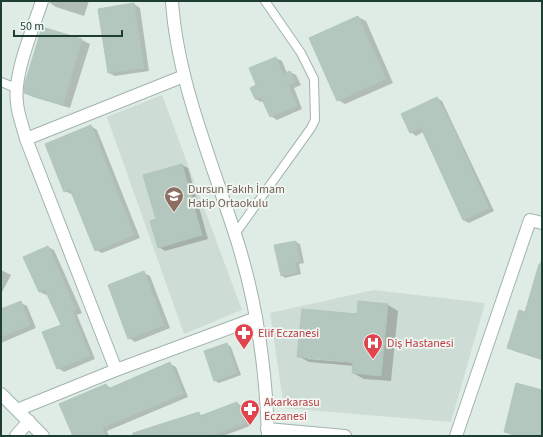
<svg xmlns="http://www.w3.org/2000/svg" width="543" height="437" viewBox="0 0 543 437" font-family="'Source Sans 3',sans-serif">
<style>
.built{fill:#cddcd4}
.shadow{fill:#0003;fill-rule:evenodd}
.building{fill:#b4c7be;stroke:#b1c6bc}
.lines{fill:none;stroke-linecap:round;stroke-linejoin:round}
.service-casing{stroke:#a1b4ac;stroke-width:10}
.minor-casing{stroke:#a1b4ac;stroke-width:14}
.tertiary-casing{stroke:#a1b4ac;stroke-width:14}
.service{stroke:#fff;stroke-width:8}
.minor{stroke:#fff;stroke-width:12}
.tertiary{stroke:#fff;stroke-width:12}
.labels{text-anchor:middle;stroke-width:3.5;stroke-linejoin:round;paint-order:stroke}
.education-label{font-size:12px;fill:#785e54;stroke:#f0f8f3;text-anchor:start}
.health-label{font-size:12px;fill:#be3a42;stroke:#f0f8f3;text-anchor:start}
</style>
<rect width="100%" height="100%" fill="#dfece5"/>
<path class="built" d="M162 95 242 310 184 334 107 117Z
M374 290 485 303 451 422 284 408 270 313Z"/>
<path class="shadow" d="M50 1H89L84 16 56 7 50 3Z
M134 4 140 8 149 71 115 76 109 73Z
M358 17 366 21 393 83 345 104 338 100Z
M42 29 82 40 90 44 70 108 33 97 25 93Z
M276 58 282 61 287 73 290 72 296 75 301 85 294 88 302 109 277 120 271 116 264 101 261 102 255 99 258 86Z
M437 98 442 101 494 211 469 223 463 220 423 132 416 136 411 132Z
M91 126 97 130 140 238 102 253 96 250 73 194H71L65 191Z
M182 165 188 168 208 239 165 251 159 247 157 220Z
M296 242 300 244 304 263 299 264 301 274 285 278 281 275Z
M48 247 54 250 82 313 77 315 95 359 64 372 58 368 62 326 48 294 46 295 40 292 25 257Z
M542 257V360L514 351 508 347 526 313Z
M1 270 11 275 1 294Z
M144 273 150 276 170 328 135 342 129 338Z
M21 303 27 306 36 328 1 343V310Z
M388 305 398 311 391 381 364 379 353 373 354 366 309 362 298 356 358 315ZM308 357 358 361V363L308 359Z
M227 344 231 347 241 375 219 383 215 381Z
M170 364 176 367 188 397 107 431 109 436H74L106 385 111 388Z
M542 390V436H515L505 432Z
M237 403 243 407 250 426 223 436H128L199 414 203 416Z"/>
<path class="building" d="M134 3 144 68 108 73 98 9Z
M358 16 386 79 337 101 309 38Z
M42 27 82 39 63 105 24 93 25 83Z
M276 57 283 74 290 71 295 82 288 85 297 106 270 117 261 97 255 99 250 88 256 85 249 68Z
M437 97 454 129 489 208 463 220 421 128 410 133 401 114Z
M91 125 134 235 95 251 70 189 64 192 45 144Z
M182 164 202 235 158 248 150 221 156 219 143 175Z
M296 241 300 261 295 262 297 272 281 276 274 245Z
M48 246 76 310 72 311 90 356 57 369 42 332 61 325 45 290 39 292 23 257Z
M539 264H542V359L507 348 519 310 525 312Z
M144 271 164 325 128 339 108 285Z
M21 301 30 325 1 337V309Z
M358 301 388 304 381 376 352 373 353 362 297 357 302 309 357 314Z
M227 343 237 373 214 381 204 351Z
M170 362 183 394 102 428 105 436H73L59 404 106 384 108 389Z
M516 383 542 390V436H520L504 432Z
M237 402 245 423 209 436H133V433L199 412 200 416Z"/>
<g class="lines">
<defs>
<path id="service" d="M1 82 16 88
M235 234 311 128 315 120 314 79 301 53 265 1"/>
<path id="minor" d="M42 1C33 29 13 74 17 103 18 115 23 127 26 139L116 370
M26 139 184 76
M1 394 43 436
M17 410 116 370 256 318
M267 429 345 436
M16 436 29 421
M456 436 530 220 542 223"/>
<path id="tertiary" d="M172 1C177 80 211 159 235 234 256 298 266 369 268 436"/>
</defs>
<use href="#service" class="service-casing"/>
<use href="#minor" class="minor-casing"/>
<use href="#tertiary" class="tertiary-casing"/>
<use href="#service" class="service"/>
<use href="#minor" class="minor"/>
<use href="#tertiary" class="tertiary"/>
</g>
<defs>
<symbol id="school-pin" viewBox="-11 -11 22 30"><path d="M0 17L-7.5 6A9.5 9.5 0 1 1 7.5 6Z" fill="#8d6e63" stroke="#f0f8f3"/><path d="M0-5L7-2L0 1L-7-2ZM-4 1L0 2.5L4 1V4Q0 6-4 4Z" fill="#fff"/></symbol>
<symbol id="pharmacy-pin" viewBox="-11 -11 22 30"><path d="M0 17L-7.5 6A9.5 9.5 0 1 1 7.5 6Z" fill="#e0444e" stroke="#f0f8f3"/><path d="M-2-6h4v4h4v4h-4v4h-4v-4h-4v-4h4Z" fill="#fff"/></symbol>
<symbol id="hospital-pin" viewBox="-11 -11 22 30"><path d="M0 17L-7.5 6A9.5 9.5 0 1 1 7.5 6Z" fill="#e0444e" stroke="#f0f8f3"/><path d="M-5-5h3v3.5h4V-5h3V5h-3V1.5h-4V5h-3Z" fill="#fff"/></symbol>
</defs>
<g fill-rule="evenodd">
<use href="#school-pin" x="163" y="185" width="22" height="30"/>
<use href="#pharmacy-pin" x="233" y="322" width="22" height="30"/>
<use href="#hospital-pin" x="362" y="332" width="22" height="30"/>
<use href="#pharmacy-pin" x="239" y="398" width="22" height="30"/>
</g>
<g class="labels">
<g class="education-label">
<text x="188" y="193">Dursun Fakıh İmam<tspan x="188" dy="14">Hatip Ortaokulu</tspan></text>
</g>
<g class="health-label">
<text x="258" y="337">Elif Eczanesi</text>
<text x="387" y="347">Diş Hastanesi</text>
<text x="264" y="406">Akarkarasu<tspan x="264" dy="14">Eczanesi</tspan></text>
</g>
</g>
<rect width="543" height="437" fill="none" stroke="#1e3e33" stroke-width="4"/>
<path d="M14 30v6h108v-6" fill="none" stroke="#1e3e33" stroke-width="2"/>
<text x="20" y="30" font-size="12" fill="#1e3e33" stroke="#f0f8f3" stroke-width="3" paint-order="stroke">50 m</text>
</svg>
